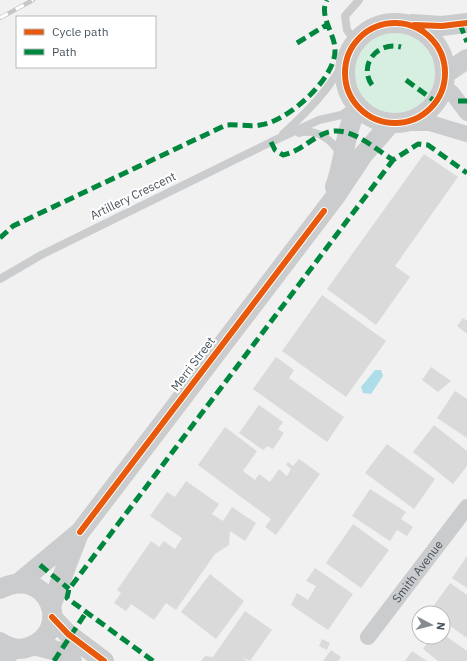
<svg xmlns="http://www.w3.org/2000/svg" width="467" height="661" viewBox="0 0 467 661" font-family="'IBM Plex Sans',sans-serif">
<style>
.green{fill:#d7efe0}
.water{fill:#aeddea}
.building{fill:#dadadb}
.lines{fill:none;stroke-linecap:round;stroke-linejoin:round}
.service{stroke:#cbccce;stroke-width:8}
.minor{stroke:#cbccce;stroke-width:16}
.tertiary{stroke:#cbccce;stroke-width:20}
.rail-casing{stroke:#c6c7c8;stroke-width:4.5}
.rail{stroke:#fff;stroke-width:3;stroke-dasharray:9;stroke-linecap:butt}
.quiet{stroke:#00873e;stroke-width:5;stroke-dasharray:10 5;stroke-linecap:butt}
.cycleway-casing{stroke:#fff;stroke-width:8}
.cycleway{stroke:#e8590c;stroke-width:6}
.labels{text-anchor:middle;stroke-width:4;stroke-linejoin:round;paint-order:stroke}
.street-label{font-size:12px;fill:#49535c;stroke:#fff}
</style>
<rect width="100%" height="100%" fill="#f1f1f1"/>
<path class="green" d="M355 73a40 40 0 1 1 80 0a40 40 0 1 1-80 0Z"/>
<path class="water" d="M375 370H381L383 376 371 394 363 393 361 387Z"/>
<path class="building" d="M424 154 458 177 395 266 410 277 376 325 327 289Z
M322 295 386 341 346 397 282 351Z
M463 318 467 321V334L457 326Z
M276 357 294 370 289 378 344 417 327 442 253 389Z
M431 367 451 381 438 392 422 380Z
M455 391 467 399V438L437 418Z
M259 405 283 422 278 429 284 433 273 449 268 446 263 450 239 433Z
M434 425 467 451V466L453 484 413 452Z
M225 427 257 451 243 471 255 480 259 474 270 482 279 469 287 476 291 469 286 465 288 462 293 466 299 459 320 474 276 535 265 527 271 519 198 465Z
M387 444 435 479 414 509 365 473Z
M186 481 219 504 212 514 223 521 232 507 256 523 245 541 230 531 229 545 215 554 176 610 166 603 154 620 131 604 126 611 114 603 121 593 117 590 151 541 159 547 164 541 175 549 182 538 150 516 167 492 175 497Z
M370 489 406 512 401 519 413 527 407 536 397 530 390 541 352 516Z
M353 524 389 550 361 588 326 563Z
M467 556V588L452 578Z
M315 568 353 594 328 630 291 605 297 593 308 600 316 586 306 581Z
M210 574 244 601 216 639 181 612Z
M450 583 467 595V638L443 621V613H432L430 611Z
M245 611 272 630 250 661 242 657 247 661H201L205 656 213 657Z
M443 634 467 651V661H438L423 649 431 637H443Z
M322 639 330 643 327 650 319 646Z
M331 650 341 657 338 661H323Z
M412 651 427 661H405Z"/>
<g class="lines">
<path class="service" d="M356 42 347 30 345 16 359 0
M299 133C315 128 332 139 340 154
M283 134C311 108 327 92 347 58
M0 279 41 255 271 142 319 120 341 115 352 108"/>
<g class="minor">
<path d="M443 86 452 93 467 113"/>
<path d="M402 123H430L467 134"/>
<path id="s1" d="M368 637 467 507"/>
<path d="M4 661 16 649"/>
</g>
<path class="tertiary" d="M345 73a50 50 0 1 1 100 0a50 50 0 1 1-100 0Z
M412 24 442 26 467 23
M445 74 467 59
M335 187C345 160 344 132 358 107
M20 582 80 532 335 197 363 155 391 123
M0 589C48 564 74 631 29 647 19 651 9 648 0 642
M51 606 79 533
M52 617 68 634 104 661
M34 645 60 652 72 661"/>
<defs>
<path id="rail" d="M0 18 33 0"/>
</defs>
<use href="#rail" class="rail-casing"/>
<use href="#rail" class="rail"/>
<path class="quiet" d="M460 24 467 42
M297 43 328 24
M406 80 436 102
M372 85C358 65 377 41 401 47
M458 101H467
M271 142 275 150 283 155C300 151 307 142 321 135 346 121 372 147 393 160L418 144 428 145 467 173
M0 238 13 226 226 125C237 124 249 127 260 125 287 122 335 79 335 51 336 35 318 16 327 0
M40 565 69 589
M54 661 87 611
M153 661 67 598 69 589 393 160"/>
<defs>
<path id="cycleway" d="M345 73a50 50 0 1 1 100 0a50 50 0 1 1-100 0Z
M414 25 442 26 467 23
M80 532 324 211
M52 617 68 634 104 661"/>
</defs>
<use href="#cycleway" class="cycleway-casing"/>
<use href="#cycleway" class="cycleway"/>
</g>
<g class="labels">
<g class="street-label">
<text transform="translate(133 196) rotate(-26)" y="4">Artillery Crescent</text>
<text transform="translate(193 364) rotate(-53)" y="4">Merri Street</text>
<text dy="4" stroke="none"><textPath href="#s1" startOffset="82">Smith Avenue</textPath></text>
</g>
</g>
<rect x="16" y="16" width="140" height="52" fill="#ffffff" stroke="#b6babe"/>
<rect x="24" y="29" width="20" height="6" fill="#e8590c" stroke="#b6babe"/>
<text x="52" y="36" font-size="12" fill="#49535c">Cycle path</text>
<rect x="24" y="49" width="20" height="6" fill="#00873e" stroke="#b6babe"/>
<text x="52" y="56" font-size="12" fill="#49535c">Path</text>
<g transform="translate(431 625) rotate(97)"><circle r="19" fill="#ffffff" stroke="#b6babe"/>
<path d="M0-3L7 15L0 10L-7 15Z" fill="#848a90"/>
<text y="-6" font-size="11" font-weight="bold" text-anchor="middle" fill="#49535c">N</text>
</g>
</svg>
